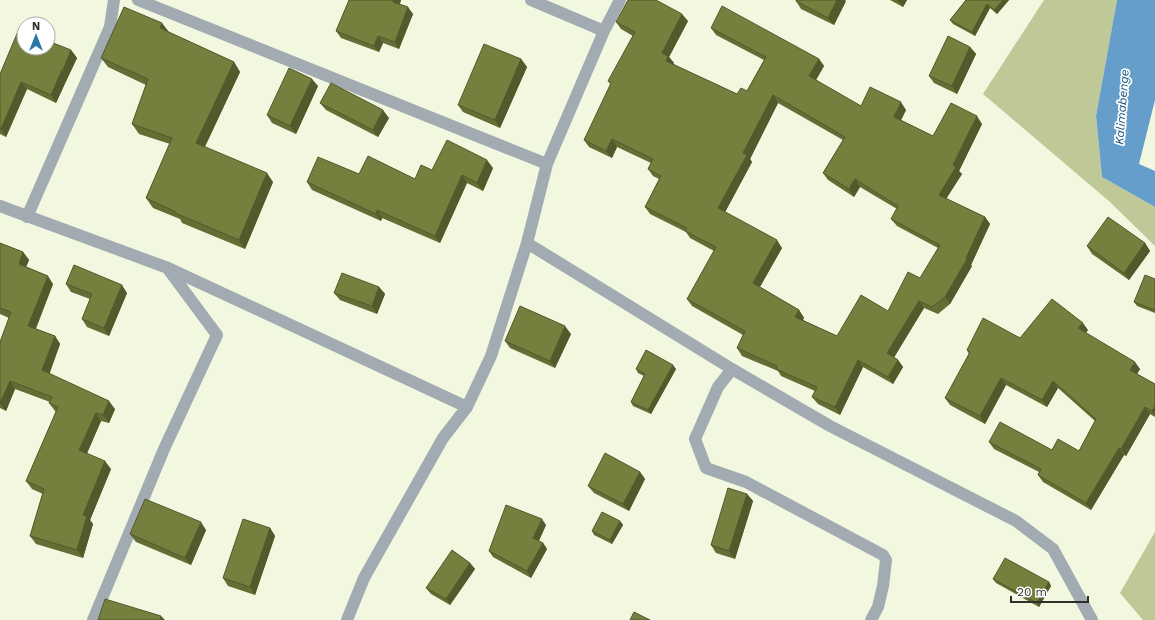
<svg xmlns="http://www.w3.org/2000/svg" width="1155" height="620" viewBox="0 0 1155 620" font-family="'Work Sans',sans-serif">
<style>
.green{fill:#bfc997}
.water{fill:#669ecb}
.lines{fill:none;stroke-linecap:round;stroke-linejoin:round}
.minor{stroke:#a2abb2;stroke-width:12}
.wall{fill:#656d35;fill-rule:evenodd}
.shaded-wall{fill:#52592b}
.building{fill:#757f3e;stroke:#52592b;fill-rule:evenodd}
.labels{text-anchor:middle;stroke-width:3.5;stroke-linejoin:round;paint-order:stroke}
.water-label{font-size:12px;font-style:italic;fill:#155581;stroke:#fff}
</style>
<rect width="100%" height="100%" fill="#f2f7df"/>
<path class="green" d="M1044 0H1117L1096 116 1102 177 1155 207V246L1110 202 983 94Z
M1155 532V620H1143L1120 593Z"/>
<path class="water" d="M1117 0H1155V100L1139 164 1155 171V207L1102 177 1096 116Z"/>
<g class="lines">
<path class="minor" d="M138 0 547 164 604 31 620 0
M531 0 604 31
M0 206 168 268 467 407
M27 217 110 27 114 0
M527 243 732 369 830 426 1016 521 1053 549 1092 620
M732 369 718 387 695 439 706 468 746 482 883 555 886 560 883 586 878 607 871 620
M93 620 164 449 217 335 168 269
M347 620 364 578 443 438 467 407 491 356 527 243 547 164"/>
</g>
<path class="wall" d="M349 0H401L400 4 413 14 399 49 383 43 379 52 341 38 336 31Z
M890 0H907L903 7Z
M966 0H1009L997 14 990 8 975 36 953 24 950 20Z
M796 1H846L834 25 801 9Z
M688 21 669 57 674 63 673 64 737 94 747 91 764 60 716 35 711 28 819 59 824 66 816 80 861 106 906 110 901 120 933 136 982 124 959 171 962 174 946 199 985 217 990 224 971 265 972 266 950 304 938 314 924 308 894 357 898 360 903 367 893 384 863 367 840 415 818 404 812 397 815 391 781 376 778 371 742 356 737 348 743 335 692 306 687 299 714 251 690 238 686 232 650 214 645 207 659 179 653 176 648 169 651 163 617 147 612 158 589 147 584 140 611 85 608 81 633 36 621 29 616 22ZM778 103 843 140 823 173 828 180 854 197 860 187 897 209 891 219 897 226 938 248 920 278 888 311 837 336 803 320 804 318 799 310 760 287 782 248 725 212 752 162 750 159Z
M169 32 234 62 240 72 205 147 273 182 245 249 182 223 180 219 153 208 146 198 170 144 139 134 132 124 146 85 108 67 101 58Z
M970 47 976 54 957 94 934 83 929 76Z
M71 50 77 58 68 77 56 103 27 89 6 137 0 134V74Z
M521 59 527 67 500 128 463 112 458 105Z
M318 86 296 134 272 123 267 115Z
M320 103 389 118 378 137 326 110Z
M493 168 483 191 467 183 440 243 382 218 381 221 312 190 307 182 359 174 415 179 432 170Z
M0 243 23 252 29 260 26 267 53 284 36 329 55 336 60 344 49 374 115 409 109 423 101 421 87 453 111 469 90 520 93 524 83 558 36 544 30 536 43 494 32 489 26 481 56 412 55 411 49 403 50 402 15 389 6 411 0 408V342L9 318 0 314Z
M1145 243 1150 251 1129 280 1092 254 1087 246Z
M1155 279V313L1137 306 1134 302Z
M66 284 127 293 109 336 87 327 82 319 90 299 71 292Z
M379 287 385 294 377 314 340 300 334 293Z
M1088 330 1086 333 1140 369 1137 374 1155 384V417L1150 414 1126 456 1124 455 1091 510 1043 482 1038 475 1039 472 994 449 989 442 1052 450 1079 451 1095 421 1058 388 1047 407 1006 385 985 424 950 405 945 398 969 354 967 350 1020 338Z
M571 334 555 368 510 348 505 341Z
M636 369H676L651 414 633 406 631 402 644 376 638 373Z
M640 472 645 479 629 511 594 493 588 486Z
M747 494 753 501 735 559 716 553 711 545Z
M620 521 623 525 612 544 594 535 592 531Z
M546 525 539 541 543 543 547 549 531 578 493 557 489 551Z
M270 528 275 536 255 595 228 586 223 578Z
M206 530 191 565 136 542 130 534Z
M470 563 475 569 450 605 431 594 426 588Z
M993 579 1049 582 1051 586 1039 607 996 583Z"/>
<path class="shaded-wall" d="M394 0H401L398 8 393 2Z
M837 0H845L846 1 834 25 828 18Z
M897 0H907L903 7Z
M1003 0H1009L997 14 994 10Z
M987 4 990 8 975 36 972 32Z
M408 7 413 14 399 49 395 42Z
M682 14 688 21 669 57 674 63 671 68 666 61 662 53Z
M162 23 169 32 160 28Z
M378 36 383 43 379 52 374 46Z
M970 47 976 54 957 94 952 86Z
M71 50 77 58 68 77 63 70Z
M521 59 527 67 500 128 495 120Z
M819 59 824 66 814 83 809 76Z
M234 62 240 72 202 152 196 143Z
M62 70 68 77 56 103 51 95Z
M312 79 318 86 296 134 290 126Z
M21 82 27 89 6 137 1 129Z
M773 95 778 103 750 159 752 162 723 216 718 208 743 153Z
M901 102 906 110 899 124 894 117Z
M383 110 389 118 378 137 373 130Z
M977 116 982 124 959 171 962 174 944 202 939 195 953 165Z
M612 139 617 147 612 158 606 151Z
M487 160 493 168 483 191 477 183Z
M267 173 273 182 245 249 239 240Z
M462 175 467 183 440 243 435 236Z
M855 179 860 187 854 197 849 189Z
M377 210 382 218 381 221 376 214Z
M985 217 990 224 971 265 972 266 950 304 945 297 966 258Z
M777 240 782 248 758 290 753 283Z
M1145 243 1150 251 1129 280 1124 273Z
M23 252 29 260 24 272 19 264Z
M48 276 53 284 33 334 28 326Z
M122 285 127 293 109 336 104 328Z
M379 287 385 294 377 314 372 306Z
M919 301 924 308 892 361 887 353Z
M799 310 804 318 800 324 795 317Z
M1083 323 1088 330 1083 336 1078 328Z
M565 326 571 334 555 368 550 361Z
M55 336 60 344 48 378 42 370Z
M858 360 863 367 840 415 835 407Z
M898 360 903 367 893 384 888 377Z
M1135 362 1140 369 1135 377 1130 370Z
M673 365 676 369 651 414 648 410Z
M1001 378 1006 385 985 424 980 416Z
M10 381 15 389 6 411 0 403Z
M1053 381 1058 388 1047 407 1042 400Z
M109 401 115 409 109 423 103 415Z
M1155 406V416L1152 411Z
M1145 407 1150 414 1126 456 1121 449Z
M96 413 101 421 85 458 79 450Z
M1119 448 1124 455 1091 510 1086 503Z
M105 461 111 469 90 520 93 524 83 558 77 550 83 515Z
M640 472 645 479 629 511 623 504Z
M747 494 753 501 735 559 729 551Z
M542 519 546 525 537 544 533 538Z
M620 521 623 525 612 544 610 540Z
M201 522 206 530 191 565 185 558Z
M270 528 275 536 255 595 250 587Z
M543 543 547 549 531 578 527 571Z
M470 563 475 569 450 605 446 599Z
M1049 582 1051 586 1039 607 1037 603Z
M161 616 165 620H160Z"/>
<path class="building" d="M349 0H394L393 2 408 7 395 42 378 36 374 46 336 31Z
M628 0H656L682 14 662 53 668 56 666 61 737 94 741 88 747 91 766 57 711 28 722 6 819 59 809 76 861 106 870 87 901 102 894 117 933 136 951 103 977 116 953 165 956 167 939 195 985 217 966 258 967 259 945 297 932 307 919 301 887 353 898 360 888 377 858 360 835 407 812 397 817 387 776 369 777 366 737 348 745 331 687 299 716 247 685 231 687 228 645 207 661 176 648 169 653 159 612 139 606 151 584 140 611 83 608 81 635 32 616 22ZM773 95 845 137 823 173 849 189 855 179 898 206 891 219 940 245 920 278 908 272 888 311 861 295 837 336 795 317 799 310 753 283 777 240 718 208 747 155 743 153Z
M796 0H837L828 18 796 1Z
M966 0H1003L994 10 987 4 972 32 950 20Z
M124 7 162 23 160 28 234 62 196 143 267 173 239 240 175 213 176 212 146 198 172 138 132 124 148 79 101 58Z
M19 29 24 31V48H48V41L71 50 63 70H62L51 95 21 82 1 129H0V74Z
M948 36 970 47 952 86 929 76Z
M484 44 521 59 495 120 458 105Z
M289 68 312 79 290 126 267 115Z
M331 83 383 110 373 130 320 103Z
M447 140 487 160 477 183 462 175 435 236 377 210 376 214 307 182 318 157 359 174 368 156 415 179 421 165 432 170Z
M1108 217 1145 243 1124 273 1087 246Z
M0 243 23 252 19 264 48 276 28 326 55 336 42 370 109 401 103 415 96 413 79 450 105 461 83 515 87 516 77 550 30 536 44 489 26 481 58 407 49 403 52 397 10 381 0 403V342L11 312 0 308Z
M74 265 122 285 104 328 82 319 92 294 66 284Z
M342 273 379 287 372 306 334 293Z
M1145 275 1155 279V310L1134 302Z
M1052 299 1083 323 1078 328 1135 362 1130 370 1155 384V406L1152 411 1145 407 1121 449 1119 448 1086 503 1038 475 1041 469 989 442 1000 422 1052 450 1058 439 1079 451 1096 419 1053 381 1042 400 1001 378 980 416 945 398 970 352 967 350 983 318 1020 338Z
M520 306 565 326 550 361 505 341Z
M646 350 673 365 648 410 631 402 645 374 636 369Z
M605 453 640 472 623 504 588 486Z
M728 488 747 494 729 551 711 545Z
M145 499 201 522 185 558 130 534Z
M506 505 542 519 533 538 543 543 527 571 489 551Z
M602 512 620 521 610 540 592 531Z
M243 519 270 528 250 587 223 578Z
M452 550 470 563 446 599 426 588Z
M1005 558 1049 582 1037 603 993 579Z
M105 599 161 616 160 620H98Z
M634 612 650 620H630Z"/>
<g class="labels">
<g class="water-label">
<text transform="translate(1122 107) rotate(-86)" y="4">Kalimabenge</text>
</g>
</g>
<g transform="translate(36 36)"><circle r="19" fill="#ffffff" stroke="#abaca9"/>
<path d="M0-3L7 15L0 10L-7 15Z" fill="#2d74a8"/>
<text y="-6" font-size="11" font-weight="bold" text-anchor="middle" fill="#2e3027">N</text>
</g>
<path d="M1011 596v6h77v-6" fill="none" stroke="#2e3027" stroke-width="2"/>
<text x="1017" y="596" font-size="12" fill="#2e3027" stroke="#ffffff" stroke-width="3" paint-order="stroke">20 m</text>
</svg>
